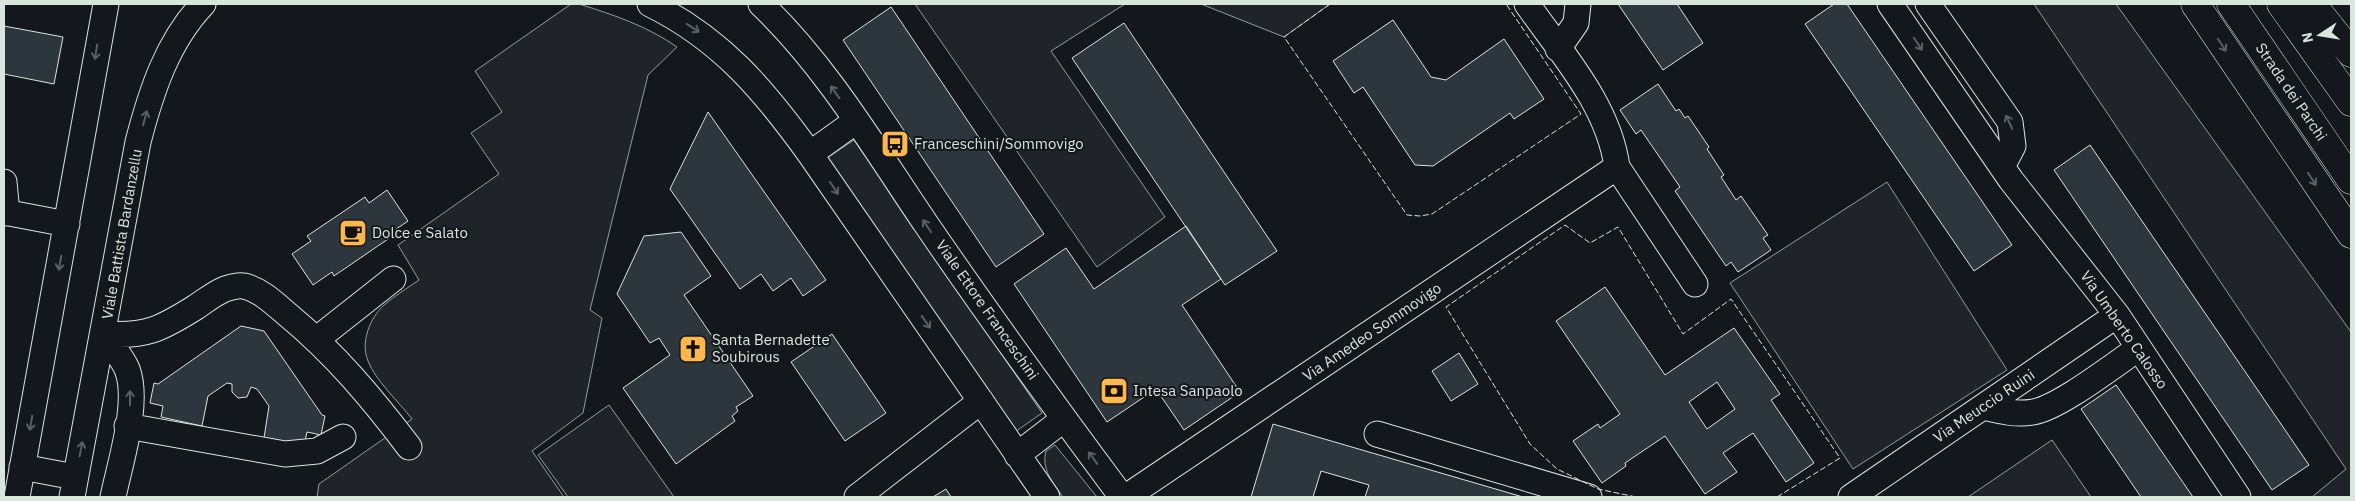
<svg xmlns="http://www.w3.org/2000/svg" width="2355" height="501" viewBox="0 0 2355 501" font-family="'IBM Plex Sans',sans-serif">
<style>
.green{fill:#202428;stroke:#939e99}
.building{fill:#2c363c;stroke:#d8e6dc;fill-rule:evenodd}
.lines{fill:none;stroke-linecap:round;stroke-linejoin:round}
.minor-casing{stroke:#d8e6dc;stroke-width:27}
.highway-casing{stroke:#d8e6dc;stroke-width:29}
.minor{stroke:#14181c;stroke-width:25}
.highway{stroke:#14181c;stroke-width:28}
.fence{stroke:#d8e6dc;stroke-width:1;stroke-dasharray:6 2.5;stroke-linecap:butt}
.oneway{stroke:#59605f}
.labels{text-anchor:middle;stroke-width:4;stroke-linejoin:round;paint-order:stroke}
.street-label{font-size:15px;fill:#d8e6dc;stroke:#14181c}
.poi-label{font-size:15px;fill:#d8e6dc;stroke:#14181c;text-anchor:start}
</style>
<rect width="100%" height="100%" fill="#14181c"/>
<path class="green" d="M571 4H579C614 15 647 26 677 47L648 75 590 310 602 318 583 413 532 451 564 497H317L319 484 412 419C399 402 375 380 368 361 360 342 370 318 384 305 395 296 407 288 419 280L398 245 499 174 471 133 502 112 475 71Z
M915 4H1125L1051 51 1165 217 1097 267Z
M1201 4H1330L1284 37Z
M2034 4H2116L2351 332V497H2312L2346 469Z
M854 140 1042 413 1015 432 827 158Z
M1887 182 2007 370 1853 469 1730 283Z
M609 405 674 497H568L538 455Z
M2052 440 2091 497H1968Z
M1055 445 1097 497H1063C1053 483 1041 469 1046 451Z"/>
<path class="building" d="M1618 4H1677L1703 43 1663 70Z
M1834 4H1847L2012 245 1974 271 1805 24Z
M891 7 1044 234 996 267 843 40Z
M1393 20 1431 77 1446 80 1504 39 1544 99 1514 119 1510 113 1433 166 1415 165 1363 87 1354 93 1333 61Z
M1124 23 1277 251 1225 285 1072 58Z
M4 26 63 37 54 84 4 74Z
M1658 84 1676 111 1679 109 1685 118 1688 116 1709 147 1707 149 1724 175 1721 177 1736 200 1741 196 1768 235 1763 238 1771 250 1738 272 1731 262 1726 266 1675 191 1680 187 1641 130 1636 134 1620 110Z
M708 112 826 280 803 296 791 278 773 291 761 274 740 289 670 189Z
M2090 145 2309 465 2272 490 2054 170Z
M387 190 408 221 389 234 391 237 334 276 332 272 313 285 292 254 311 241 307 236 365 197 369 203Z
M1186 226 1221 279 1182 305 1240 392 1184 430 1156 389 1107 422 1014 284 1066 248 1094 289Z
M681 232 711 276 684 295 753 396 736 407 738 411 732 416 735 421 676 464 623 388 670 355 659 338 650 343 617 294 644 236Z
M1605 287 1665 375 1734 328 1780 394 1771 400 1814 463 1786 482 1753 433 1723 453 1737 472 1705 494 1665 436 1625 463 1626 466 1602 483 1573 441 1598 424 1600 428 1620 414 1556 321ZM1717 382 1735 409 1707 429 1689 402Z
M241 326 264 331 322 415 325 416 321 435 307 432 304 446 264 438 269 406 257 389 251 387 247 397 238 398 232 392V384L227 383 208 396 202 426 161 417 163 406 150 403 154 383 158 384Z
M832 334 886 413 845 441 791 362Z
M1459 353 1478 384 1451 401 1432 371Z
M2116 385 2193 497H2141L2081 409Z
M1273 424 1523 497H1365L1369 485 1321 471 1313 497H1251Z
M946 489 951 497H933Z"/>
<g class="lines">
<defs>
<path id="minor" d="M650 4C721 39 764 90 810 154L1047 497
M761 4C827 67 875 149 926 224 989 316 1055 407 1122 497
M1890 4 2011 180 2117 315 2238 497
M1928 4 2010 122 2013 146 2002 167
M1558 49 1576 23 1578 4
M810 154 856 121
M1617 167 1695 284
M4 182 7 213
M4 212 67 224
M104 334C146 337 161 329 196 307 205 301 215 293 225 289 231 287 238 285 244 286 261 290 275 304 288 315 335 354 372 398 409 447
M104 334C111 345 122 357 127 369 140 402 120 463 113 497
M317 339 393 279
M1983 407C2000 411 2016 415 2033 412 2059 408 2115 364 2139 348
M127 426 285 454 317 451 343 437
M1377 434 1589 497
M1017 455 1064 419
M22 467 75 477
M17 497 106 4
M72 497 138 142C151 92 167 42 203 4
M857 497 981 401
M1126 497 1617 167C1609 106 1562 54 1527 4
M1851 497 2117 315"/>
<path id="highway" d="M2195 4 2351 234
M2231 4 2351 180
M2281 4 2351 102
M2312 4 2351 53"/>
</defs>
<use href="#minor" class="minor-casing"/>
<use href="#highway" class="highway-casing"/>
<use href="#minor" class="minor"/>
<use href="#highway" class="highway"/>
<path class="fence" d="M1330 4 1284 37 1407 215 1420 216 1432 214 1581 114 1506 4
M1636 497 1598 489 1557 469 1530 444 1446 307 1565 225 1590 243 1618 227 1683 334 1731 299 1840 458 1777 497"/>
</g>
<defs><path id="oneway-shaft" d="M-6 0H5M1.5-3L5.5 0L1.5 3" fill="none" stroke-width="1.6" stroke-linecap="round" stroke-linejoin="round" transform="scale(1.25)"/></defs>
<g class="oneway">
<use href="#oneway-shaft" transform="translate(693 28) rotate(33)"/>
<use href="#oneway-shaft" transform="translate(1918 44) rotate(56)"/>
<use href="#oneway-shaft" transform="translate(2222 45) rotate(57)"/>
<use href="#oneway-shaft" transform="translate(96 52) rotate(99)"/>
<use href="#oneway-shaft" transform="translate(835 92) rotate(-126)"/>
<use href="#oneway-shaft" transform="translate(145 118) rotate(-75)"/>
<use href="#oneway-shaft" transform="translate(2009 122) rotate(-115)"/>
<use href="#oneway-shaft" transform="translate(2312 179) rotate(56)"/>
<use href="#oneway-shaft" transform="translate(834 188) rotate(56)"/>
<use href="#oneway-shaft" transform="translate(927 226) rotate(-124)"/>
<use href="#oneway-shaft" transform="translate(60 263) rotate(100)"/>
<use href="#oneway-shaft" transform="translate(926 322) rotate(55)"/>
<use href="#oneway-shaft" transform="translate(130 398) rotate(-90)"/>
<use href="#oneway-shaft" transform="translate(31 423) rotate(100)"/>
<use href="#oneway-shaft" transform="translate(81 449) rotate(-79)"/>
<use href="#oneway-shaft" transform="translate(1093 458) rotate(-126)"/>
</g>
<defs>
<symbol id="bus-square" viewBox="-11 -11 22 22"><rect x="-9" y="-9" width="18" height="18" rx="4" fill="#ffb74d" stroke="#14181c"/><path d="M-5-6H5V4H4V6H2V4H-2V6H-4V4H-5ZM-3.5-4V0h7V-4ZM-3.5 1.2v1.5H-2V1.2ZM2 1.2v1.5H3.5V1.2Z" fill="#111"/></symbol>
<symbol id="cafe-square" viewBox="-11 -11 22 22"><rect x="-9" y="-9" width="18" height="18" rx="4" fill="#ffb74d" stroke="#14181c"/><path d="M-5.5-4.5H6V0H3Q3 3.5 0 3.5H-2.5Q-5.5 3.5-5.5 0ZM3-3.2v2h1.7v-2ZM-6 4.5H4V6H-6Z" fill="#111"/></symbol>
<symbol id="church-square" viewBox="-11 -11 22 22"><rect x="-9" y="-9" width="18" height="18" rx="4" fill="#ffb74d" stroke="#14181c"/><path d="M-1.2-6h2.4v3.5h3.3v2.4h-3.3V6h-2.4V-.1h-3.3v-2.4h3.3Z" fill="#111"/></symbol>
<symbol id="bank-square" viewBox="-11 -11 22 22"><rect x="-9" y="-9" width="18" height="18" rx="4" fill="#ffb74d" stroke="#14181c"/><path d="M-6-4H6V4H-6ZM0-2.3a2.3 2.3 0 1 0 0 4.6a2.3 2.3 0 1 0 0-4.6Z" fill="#111"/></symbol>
</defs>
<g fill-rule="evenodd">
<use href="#bus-square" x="879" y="128" width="32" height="32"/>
<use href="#cafe-square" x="337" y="217" width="32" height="32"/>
<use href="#church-square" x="677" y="333" width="32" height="32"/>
<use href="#bank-square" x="1098" y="375" width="32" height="32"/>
</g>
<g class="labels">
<g class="street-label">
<text transform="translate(2291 92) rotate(56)" y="5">Strada dei Parchi</text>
<text transform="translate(122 234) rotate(-80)" y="5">Viale Battista Bardanzellu</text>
<text transform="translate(987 310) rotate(55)" y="5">Viale Ettore Franceschini</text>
<text transform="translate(2124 330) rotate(55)" y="5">Via Umberto Calosso</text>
<text transform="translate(1372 332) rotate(-34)" y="5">Via Amedeo Sommovigo</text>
<text transform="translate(1984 406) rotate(-34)" y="5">Via Meuccio Ruini</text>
</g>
<g class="poi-label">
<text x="914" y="149">Franceschini/Sommovigo</text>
<text x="372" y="238">Dolce e Salato</text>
<text x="712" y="345">Santa Bernadette<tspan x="712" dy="17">Soubirous</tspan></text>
<text x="1133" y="396">Intesa Sanpaolo</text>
</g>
</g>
<rect width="2355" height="501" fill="none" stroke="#d8e6dc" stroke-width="10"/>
<g transform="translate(2320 35) rotate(258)" stroke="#14181c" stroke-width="4" paint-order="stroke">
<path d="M0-4L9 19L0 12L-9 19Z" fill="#d8e6dc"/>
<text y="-8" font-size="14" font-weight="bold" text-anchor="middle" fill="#d8e6dc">N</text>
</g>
</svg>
